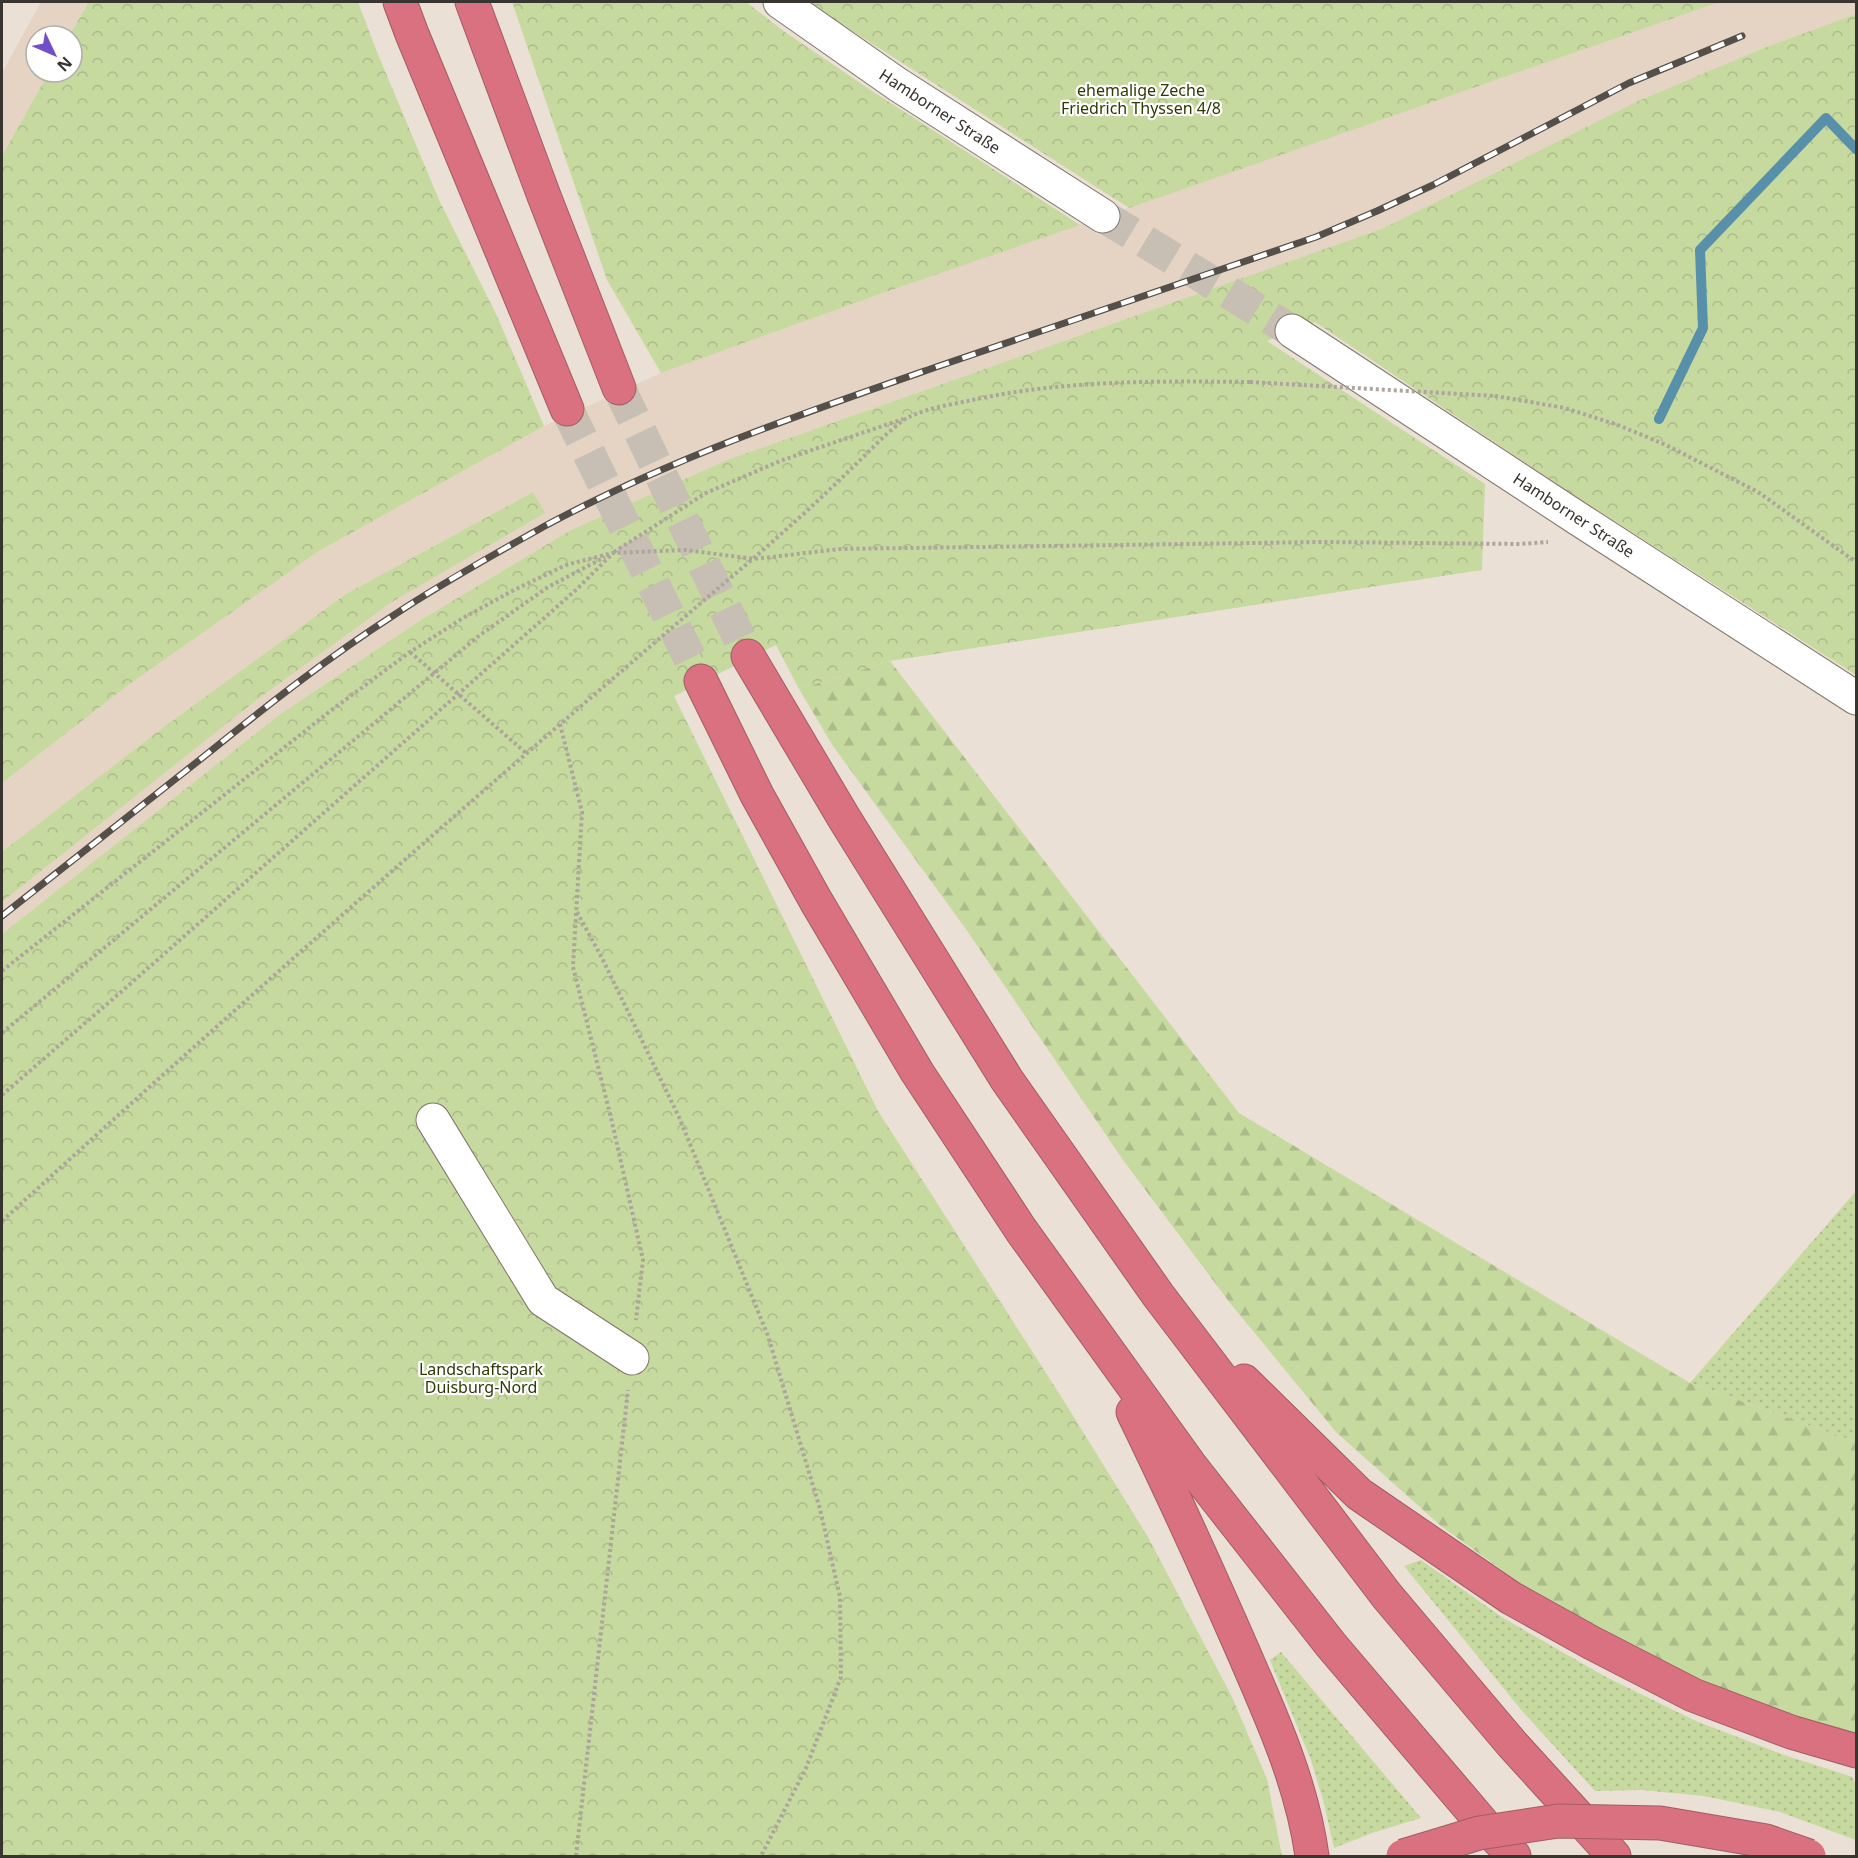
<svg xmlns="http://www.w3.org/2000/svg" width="1858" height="1858" viewBox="0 0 1858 1858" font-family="'Noto Sans',sans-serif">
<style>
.built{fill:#e5d4c4}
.grass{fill:url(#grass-dots)}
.forest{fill:url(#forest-firs)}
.park{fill:url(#park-crowns)}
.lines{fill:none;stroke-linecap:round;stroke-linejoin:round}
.stream{stroke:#5890a9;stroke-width:10}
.minor-tunnel{stroke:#c7beb4;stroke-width:33;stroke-dasharray:33 16;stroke-linecap:butt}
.highway-tunnel{stroke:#c7beb4;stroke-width:33;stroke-dasharray:33 16;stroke-linecap:butt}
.minor-casing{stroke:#7f756b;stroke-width:35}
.highway-casing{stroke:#a15c64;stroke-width:35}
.path{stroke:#ada59c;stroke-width:4;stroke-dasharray:3 3;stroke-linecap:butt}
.minor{stroke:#fff;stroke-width:33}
.highway{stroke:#da7180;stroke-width:33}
.rail-casing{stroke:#544f49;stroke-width:7}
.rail{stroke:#fff;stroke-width:4.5;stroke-dasharray:14;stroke-linecap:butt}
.highway-bridge-casing{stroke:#a15c64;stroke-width:35;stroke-linecap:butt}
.path-bridge{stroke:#ada59c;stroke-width:4;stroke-dasharray:3 3;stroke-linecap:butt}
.highway-bridge{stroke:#da7180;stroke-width:33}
.labels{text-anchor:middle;stroke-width:4.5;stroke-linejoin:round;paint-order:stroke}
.park-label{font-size:16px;fill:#2e3a04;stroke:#fff}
.street-label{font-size:16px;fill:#38342f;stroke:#fff}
</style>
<defs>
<pattern id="grass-dots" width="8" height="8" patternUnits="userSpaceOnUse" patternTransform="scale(1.5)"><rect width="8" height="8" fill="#c6d99f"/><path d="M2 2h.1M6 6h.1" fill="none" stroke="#abbb89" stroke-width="1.8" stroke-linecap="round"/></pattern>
<pattern id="forest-firs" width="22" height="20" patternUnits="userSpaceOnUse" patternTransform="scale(1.5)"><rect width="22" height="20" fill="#c6d99f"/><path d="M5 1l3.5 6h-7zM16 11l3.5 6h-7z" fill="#abbb89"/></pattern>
<pattern id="park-crowns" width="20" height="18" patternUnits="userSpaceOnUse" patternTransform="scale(1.5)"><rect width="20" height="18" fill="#c6d99f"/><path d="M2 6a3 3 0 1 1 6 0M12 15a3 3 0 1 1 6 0" fill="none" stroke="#abbb89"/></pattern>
</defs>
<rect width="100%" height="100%" fill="#ebe0d5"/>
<path class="built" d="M41 2H89L69 36H36V72H49L2 156V73Z
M1720 2H1856V14L1761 49 1638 101 1485 178 1381 229 727 460 571 530 421 620 279 715 2 934V902L258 699 392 602 544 513 533 492 346 594 161 729 2 852V783L127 686 319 551 544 426 661 373 880 294Z"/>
<path class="grass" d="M1856 1191V1442L1690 1383Z
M1421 1560 1503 1618 1606 1677 1696 1721 1784 1755 1853 1777 1856 1787V1840L1780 1812 1704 1796 1642 1790 1595 1791 1523 1712 1404 1566Z
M1281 1652 1421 1818 1372 1833 1334 1848 1324 1803 1311 1760 1270 1660Z"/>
<path class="forest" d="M890 661 1239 1113 1690 1383 1856 1442V1739L1703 1684 1621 1644 1524 1586 1441 1526 1336 1432 1230 1303 1123 1160 968 932 833 746 799 689Z"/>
<path class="park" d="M89 2H358L377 52 440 202 498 318 544 426 319 551 127 686 2 783V156L49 72H72V36H69Z
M512 2H746L785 32 869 89 1080 225 880 294 661 373 607 280Z
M807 2H1720L1129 208Z
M1856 14V675L1572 494 1315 322 1267 341 1485 484 1482 570 890 661 799 689 776 645 674 696 878 1111 1062 1398 1148 1537 1232 1697 1267 1779 1282 1856H2V934L279 715 421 620 571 530 727 460 1381 229 1485 178 1638 101 1761 49Z
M533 492 545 513 392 602 258 699 2 902V852L161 729 346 594Z"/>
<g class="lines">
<path class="stream" d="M1659 419 1703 328 1700 250 1826 118 1856 149"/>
<path class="minor-tunnel" d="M1103 216 1292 331"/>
<path class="highway-tunnel" d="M619 388 748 656
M567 409 701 681"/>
<defs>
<path id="minor" d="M780 2 897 84 1103 216
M1292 331 1577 518 1856 698
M433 1120 543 1300 632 1358"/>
<path id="highway" d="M400 2 412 34 567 409
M472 2 544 196 619 388
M748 656 844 818 1007 1080 1158 1295 1387 1596 1512 1744 1614 1856
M701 681 757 795 816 901 917 1072 1021 1230 1190 1465 1331 1645 1485 1826 1514 1856
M1244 1381 1359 1494 1511 1598 1592 1643 1693 1695 1791 1732 1856 1751
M1133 1412C1171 1490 1207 1569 1242 1649 1271 1716 1302 1783 1312 1856"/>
</defs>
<use href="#minor" class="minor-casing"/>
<use href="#highway" class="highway-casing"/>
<path class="path" d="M1495 396 1565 408 1618 425 1666 445 1758 492 1856 562
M614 552 706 493 780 461 903 419
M410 652 526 753
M560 724 582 812 573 967 612 1122 643 1260 636 1320
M577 912 602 958 679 1117 768 1336 820 1509 840 1597 841 1677 806 1768 761 1856
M2 971 329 712 410 652 463 618 514 590 566 565 612 553 686 550 754 559 840 549 1322 542 1520 544 1548 542
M2 1033 480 635 548 587 605 557
M2 1095 129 985 577 589 612 554
M2 1221C240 1003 483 789 729 579 771 544 812 507 851 469 864 457 895 423 909 417 930 407 955 404 977 399 1067 380 1158 381 1250 382
M576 1856 628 1390"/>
<use href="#minor" class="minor"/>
<use href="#highway" class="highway"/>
<defs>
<path id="rail" d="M2 916C68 864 135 811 202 758 264 708 327 658 394 615 442 583 493 555 543 527 669 459 804 413 939 366 1065 323 1190 280 1316 237L1377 211 1433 185 1629 83 1742 36"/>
</defs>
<use href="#rail" class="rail-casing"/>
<use href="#rail" class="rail"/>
<defs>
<path id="highway-bridge" d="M1403 1856 1479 1833 1558 1821 1660 1823 1766 1841 1809 1856"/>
</defs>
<use href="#highway-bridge" class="highway-bridge-casing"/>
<path class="path-bridge" d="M1250 382 1495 396"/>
<use href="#highway-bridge" class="highway-bridge"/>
</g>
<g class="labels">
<g class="park-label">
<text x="1141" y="96">ehemalige Zeche<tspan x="1141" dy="18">Friedrich Thyssen 4/8</tspan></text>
<text x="481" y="1375">Landschaftspark<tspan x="481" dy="18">Duisburg-Nord</tspan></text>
</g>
<g class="street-label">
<text transform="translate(940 111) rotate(33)" y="6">Hamborner Straße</text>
<text transform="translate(1574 515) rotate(33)" y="6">Hamborner Straße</text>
</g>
</g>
<rect width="1858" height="1858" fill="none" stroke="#38342f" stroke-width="6"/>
<g transform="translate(54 54) rotate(134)"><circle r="28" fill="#ffffff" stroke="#afaeac" stroke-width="1.5"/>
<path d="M0-4.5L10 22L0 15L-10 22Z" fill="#714fc8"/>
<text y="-9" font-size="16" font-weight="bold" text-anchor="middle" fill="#38342f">N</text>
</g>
</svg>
